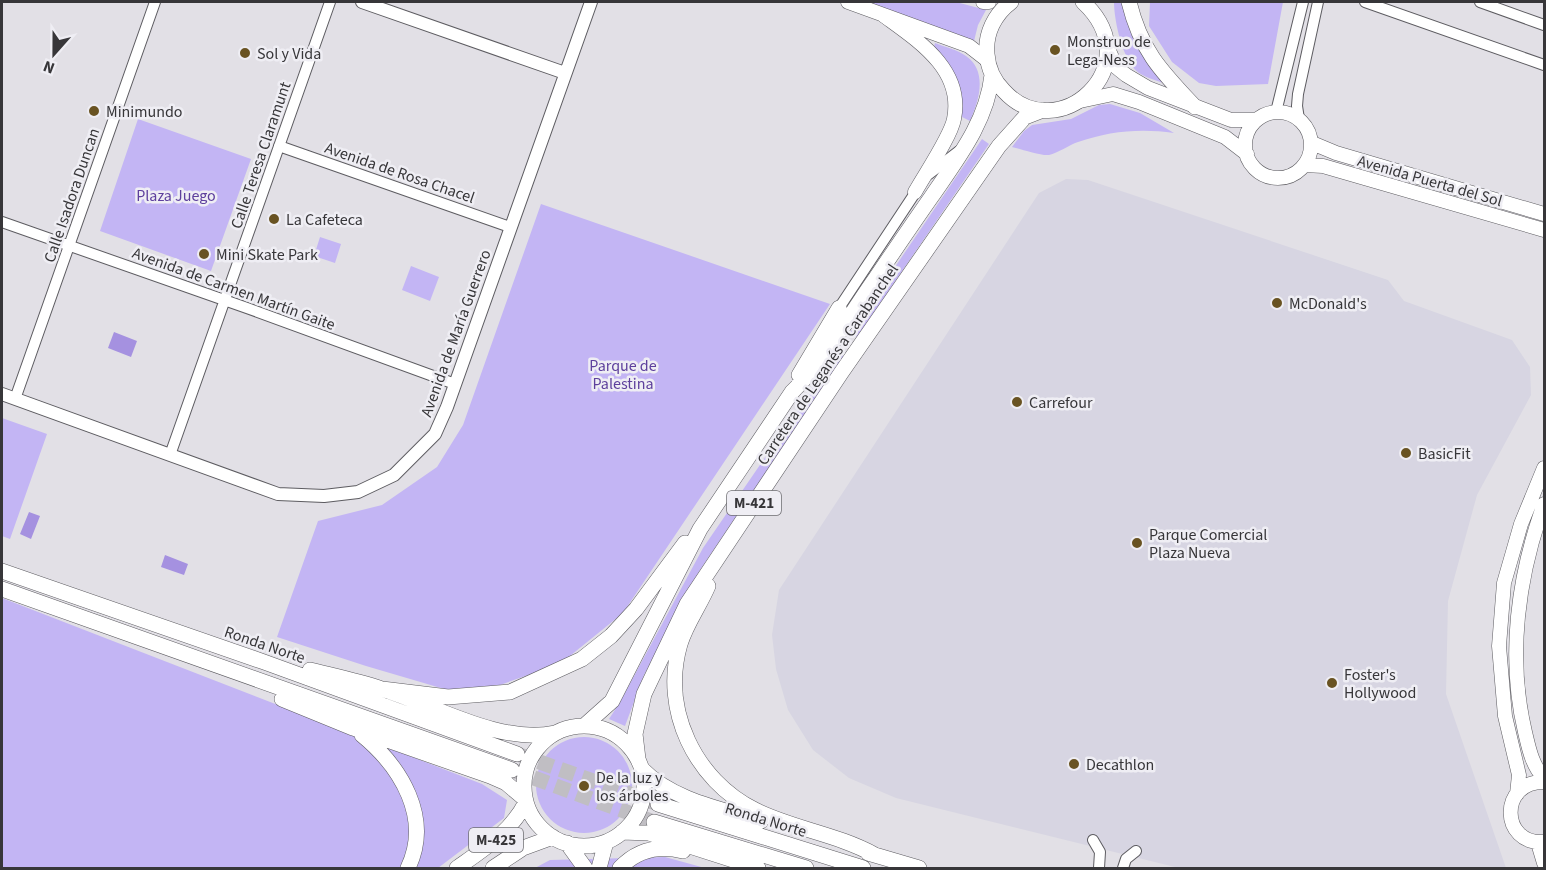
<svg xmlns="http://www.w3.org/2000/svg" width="1546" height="870" viewBox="0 0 1546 870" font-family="'Source Sans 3',sans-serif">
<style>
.built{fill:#d7d5e2}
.green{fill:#c3b5f4}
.water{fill:#a591e0}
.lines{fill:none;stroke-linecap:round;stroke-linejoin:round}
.primary-tunnel{stroke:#c0bec3;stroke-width:15;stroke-dasharray:15 8;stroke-linecap:butt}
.minor-casing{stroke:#5d5c61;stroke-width:12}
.tertiary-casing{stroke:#5d5c61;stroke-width:14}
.secondary-casing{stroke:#5d5c61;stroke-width:15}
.primary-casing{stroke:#5d5c61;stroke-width:16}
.minor{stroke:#fff;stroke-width:10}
.tertiary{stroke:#fff;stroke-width:12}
.secondary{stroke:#fff;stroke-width:14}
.primary{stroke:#fff;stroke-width:15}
.poi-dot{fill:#695322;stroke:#efeef4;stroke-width:2}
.labels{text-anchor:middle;stroke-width:5;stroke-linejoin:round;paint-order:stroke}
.shield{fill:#efeef4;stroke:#6e6d71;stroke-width:1.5}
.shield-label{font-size:15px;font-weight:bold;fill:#373639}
.poi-label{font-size:16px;fill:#373639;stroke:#efeef4;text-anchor:start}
.street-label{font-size:16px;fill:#373639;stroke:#efeef4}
.park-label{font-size:16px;fill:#5e409d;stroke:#efeef4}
</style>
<rect width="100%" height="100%" fill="#e2e0e6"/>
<path class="built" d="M1066 179 1088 180 1388 280 1404 301 1512 340 1530 367 1531 395 1477 495 1448 601 1446 694 1506 868H1179L896 798 849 778 813 750 788 710 776 669 772 635 779 590 1039 193Z"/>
<path class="green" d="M863 2H956L986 10 978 25 974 41Z
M1114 2H1125L1166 84C1158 81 1147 78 1139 73 1123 62 1114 21 1114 2Z
M1150 2H1283L1268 84 1216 86 1199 83 1172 62 1149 26Z
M935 43C945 47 958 50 966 56 988 71 979 101 970 121L960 116 949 66 934 47Z
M1110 104 1140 113 1174 133C1141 128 1109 131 1078 142 1069 145 1058 153 1049 155 1041 156 1021 149 1012 147L1024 131 1032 125 1071 119 1099 105Z
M138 119 251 159 211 271 100 231Z
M982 139 989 144 857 337 850 333Z
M541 204 830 304 623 613 560 664 468 696 366 666 277 637 318 521 382 505 437 467 463 425Z
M320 237 341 244 335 263 314 256Z
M411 266 439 277 430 301 402 290Z
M838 351 844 356 700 570 644 675 625 726 609 719 620 702 703 548Z
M2 418 47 434 10 539 2 536Z
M2 598 482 784 507 800 504 818 438 868H2Z
M536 785a48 48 0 1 1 96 0a48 48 0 1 1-96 0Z
M665 857 705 868H535L550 860Z"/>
<path class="water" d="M114 332 137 341 131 357 108 348Z
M29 512 40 516 31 539 20 534Z
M165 555 188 564 184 575 161 567Z"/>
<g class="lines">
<path class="primary-tunnel" d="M517 754 658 804
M512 770 654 822"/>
<defs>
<path id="minor" d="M1365 2 1544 65
M1480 2 1544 25
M1276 112 1303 2
M1299 119 1297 106 1298 94 1318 2
M279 146 510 227
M929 174 959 151
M2 222 247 308 455 384
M839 308 919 187
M15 399 155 2
M170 455 330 2
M1093 840 1100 852 1099 868
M1123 868 1126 859 1136 851"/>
<path id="tertiary" d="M362 2 565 73
M2 394 278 494 324 496 358 492 394 475 435 434 447 407 591 2"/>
<path id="secondary" d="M848 2 969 46 987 60
M983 2H989
M883 15C917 40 964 69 954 119 951 136 925 174 915 192
M1107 46 1116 67 1126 75 1148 88 1231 120H1256
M1080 101 1113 94 1139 102 1225 137 1247 154
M1245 145a33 33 0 1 1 66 0a33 33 0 1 1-66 0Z
M1312 143 1336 153 1544 214
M1305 165 1323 166 1544 230
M1544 504C1518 576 1507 656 1525 732 1529 749 1532 765 1544 778
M1544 782C1499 781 1500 845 1544 842
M1517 794 1519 775 1505 716 1499 646 1504 583 1521 524 1544 468
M1538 843 1544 863"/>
<path id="primary" d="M1011 2C995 14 985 33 987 54 988 68 994 81 1004 91 1057 149 1152 66 1083 2
M1129 2C1141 51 1161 71 1195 107
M799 375 839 308
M2 571 264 662 517 754
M708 586C700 605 686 624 680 644 661 710 695 780 755 810 793 829 837 834 875 855
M2 589 512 770
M310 670C334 676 358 681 382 689 434 705 500 745 555 733
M382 689 448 697 510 692 582 659 611 636 636 609 685 543
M282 699 353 728 490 776 506 783 525 799
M584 726 612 701 700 529 792 392C825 360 848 317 875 279 894 251 913 223 932 196 958 158 987 121 992 75
M524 786a60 60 0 1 1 120 0a60 60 0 1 1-120 0Z
M362 735C401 767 432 818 408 868
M638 759 635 734 644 694 687 604 841 373 999 146 1025 117 1043 110
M642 769C672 800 721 809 761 821
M658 804 863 868
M654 822 806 868
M622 832 649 833 758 868
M567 843 585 868
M868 853 919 868
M457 868C484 849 511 832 526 802
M493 868 523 848 553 837
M599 868 606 842
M620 868C637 850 659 845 683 851"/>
</defs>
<use href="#minor" class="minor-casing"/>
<use href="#tertiary" class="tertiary-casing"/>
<use href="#secondary" class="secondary-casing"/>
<use href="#primary" class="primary-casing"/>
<use href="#minor" class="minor"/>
<use href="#tertiary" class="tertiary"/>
<use href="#secondary" class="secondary"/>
<use href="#primary" class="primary"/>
</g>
<g class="poi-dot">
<circle cx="1055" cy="50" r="6"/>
<circle cx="245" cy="53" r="6"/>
<circle cx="94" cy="111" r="6"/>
<circle cx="274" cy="219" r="6"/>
<circle cx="204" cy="254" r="6"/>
<circle cx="1277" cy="303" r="6"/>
<circle cx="1017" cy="402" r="6"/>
<circle cx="1406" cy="453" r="6"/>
<circle cx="1137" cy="543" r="6"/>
<circle cx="1332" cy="683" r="6"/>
<circle cx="1074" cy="764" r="6"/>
<circle cx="584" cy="786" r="6"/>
</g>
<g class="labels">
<g class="shield">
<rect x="727" y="491" width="54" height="24" rx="4.5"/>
<rect x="469" y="828" width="54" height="24" rx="4.5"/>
</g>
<g class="shield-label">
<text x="754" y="508">M-421</text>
<text x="496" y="845">M-425</text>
</g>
<g class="poi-label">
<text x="1067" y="47">Monstruo de<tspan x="1067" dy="18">Lega-Ness</tspan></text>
<text x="257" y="59">Sol y Vida</text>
<text x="106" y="117">Minimundo</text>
<text x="286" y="225">La Cafeteca</text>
<text x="216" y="260">Mini Skate Park</text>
<text x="1289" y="309">McDonald's</text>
<text x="1029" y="408">Carrefour</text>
<text x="1418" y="459">BasicFit</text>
<text x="1149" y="540">Parque Comercial<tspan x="1149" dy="18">Plaza Nueva</tspan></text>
<text x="1344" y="680">Foster's<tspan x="1344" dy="18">Hollywood</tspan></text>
<text x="1086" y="770">Decathlon</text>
<text x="596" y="783">De la luz y<tspan x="596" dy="18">los árboles</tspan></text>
</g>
<g class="street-label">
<text transform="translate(260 155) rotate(-71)" y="6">Calle Teresa Claramunt</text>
<text transform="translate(400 172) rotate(19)" y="6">Avenida de Rosa Chacel</text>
<text transform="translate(1430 180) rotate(16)" y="6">Avenida Puerta del Sol</text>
<text transform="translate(71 195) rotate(-71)" y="6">Calle Isadora Duncan</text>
<text transform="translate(234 288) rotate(20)" y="6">Avenida de Carmen Martín Gaite</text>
<text transform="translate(455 333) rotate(-70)" y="6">Avenida de María Guerrero</text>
<text transform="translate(827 364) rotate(-56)" y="6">Carretera de Leganés a Carabanchel</text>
<text transform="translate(265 644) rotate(19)" y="6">Ronda Norte</text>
<text transform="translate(766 819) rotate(17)" y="6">Ronda Norte</text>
</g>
<g class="park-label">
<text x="176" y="201">Plaza Juego</text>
<text x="623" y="371">Parque de<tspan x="623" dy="18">Palestina</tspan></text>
</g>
</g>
<rect width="1546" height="870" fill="none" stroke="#373639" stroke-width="6"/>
<g transform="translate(54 54) rotate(201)" stroke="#efeef4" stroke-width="4.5" paint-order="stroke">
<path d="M0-4.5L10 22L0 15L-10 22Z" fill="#373639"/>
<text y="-9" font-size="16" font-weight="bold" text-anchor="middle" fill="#373639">N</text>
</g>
</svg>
